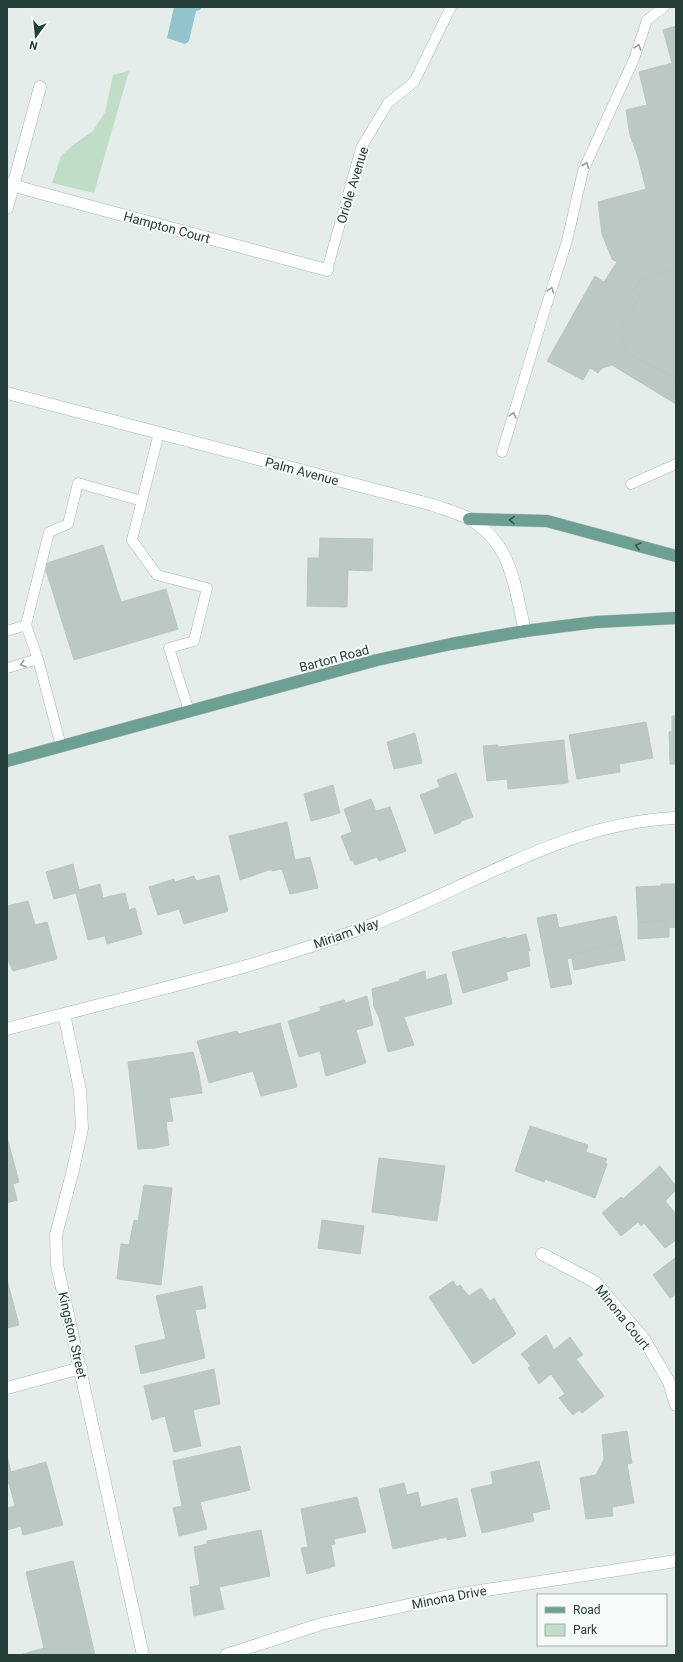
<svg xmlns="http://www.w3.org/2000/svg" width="683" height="1662" viewBox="0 0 683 1662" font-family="Roboto,sans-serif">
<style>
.green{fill:#c0ddc8}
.water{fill:#92c4ce}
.building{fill:#bbc8c3;stroke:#b8c7c1}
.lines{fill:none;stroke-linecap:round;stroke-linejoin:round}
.lane-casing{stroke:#a8b5b1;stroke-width:11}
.street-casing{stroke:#a8b5b1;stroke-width:13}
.primary-casing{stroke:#c2c9c7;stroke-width:13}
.lane{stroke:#fff;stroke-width:10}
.street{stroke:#fff;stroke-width:12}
.primary{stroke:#6d9f93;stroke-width:12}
.oneway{stroke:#929e9c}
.oneway2{stroke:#37564f}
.labels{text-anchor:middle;stroke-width:4;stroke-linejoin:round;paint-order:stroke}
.street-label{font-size:13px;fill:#253e38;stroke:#f6faf8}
</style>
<rect width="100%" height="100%" fill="#e5edea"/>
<path class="green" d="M129 71 94 193 52 183 61 156 73 145 93 131 105 112 113 75Z"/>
<path class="water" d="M174 7H202L200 10 196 11 189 41 185 44 167 38Z"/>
<path class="building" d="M676 26V404L612 365 602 368 598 373 590 368 583 380 547 361 595 276 604 282 617 262 612 259 602 234 598 202 646 189 638 157 630 135 626 110 647 105 639 72 672 63 663 30Z
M676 267V378L627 353 621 340V328L640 295 634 291 641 279Z
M320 538 373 539 372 571 348 570 347 607 307 606 308 558H319Z
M103 545 121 602 166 589 178 629 74 660 44 564Z
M672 716H676V764H670L669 732 672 731Z
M646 722 653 758 619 764 620 772 577 779 569 735Z
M415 733 422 763 394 769 387 742Z
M564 740 568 783 508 789 507 779 487 781 483 746 498 745V747Z
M456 773 473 817 461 821V823L435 834 420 795 440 787 437 780Z
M333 785 340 813 311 821 304 794Z
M371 799 376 811 390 807 406 851 379 861 377 857 355 865 353 860 351 861 341 836 352 832 344 809Z
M287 822 295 860 310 857 318 888 290 894 282 869 272 871V869L240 880 229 836Z
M73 864 79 890 100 884 103 898 125 893 129 910 135 908 142 934 107 944 105 936 88 940 76 893 54 899 46 872Z
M219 875 228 911 184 924 179 909 158 915 149 887 174 879 175 882 194 876 196 881Z
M661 884H676V927L667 928 666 921 638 922 636 887 661 886Z
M28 901 35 925 47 922 57 959 13 971 7 958V906Z
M556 914 559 928 616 916 622 944 571 954V958L567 959 572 984 551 988 537 918Z
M666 921 667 928H669V937L638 939V922Z
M526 934 530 951H528L530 966 506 972 508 980 463 993 452 952 506 937V939Z
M622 944 625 960 574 970 571 954Z
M425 971 426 980 446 974 452 1004 404 1017 414 1045 388 1052 379 1017 374 1007 372 989 400 981V979Z
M367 996 373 1025 356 1030 366 1063 326 1076 320 1051 299 1057 288 1021 321 1011 320 1007 344 1000 346 1003Z
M280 1023 297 1087 261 1096 253 1071 209 1083 197 1041 237 1031 239 1034Z
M193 1052 199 1074 202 1093 169 1098 173 1121 166 1122 169 1145 155 1148 138 1149 128 1062Z
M530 1126 588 1145 586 1152 607 1159 605 1163 607 1164 595 1198 545 1179 544 1182 515 1171Z
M7 1137 19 1182 13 1184 17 1200 7 1203Z
M379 1158 445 1166 437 1221 372 1212Z
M660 1166 676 1186V1190L665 1201 676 1214V1240L665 1248 644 1223 641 1226 638 1222 621 1236 602 1213 621 1197 623 1199Z
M144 1185 172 1188 161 1285 117 1279 121 1244 129 1245 134 1220 138 1221Z
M322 1220 364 1226 360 1254 318 1248Z
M676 1257V1294L670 1298 653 1275Z
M7 1280 19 1325 7 1328Z
M453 1281 457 1287 460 1285 469 1296 481 1288 490 1301 494 1298 516 1334 473 1364 429 1297Z
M202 1286 206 1308 195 1310 205 1358 141 1374 135 1346 166 1339 156 1296Z
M546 1335 554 1350 570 1337 583 1355 576 1359 604 1396 582 1413 579 1410 573 1415 559 1398 565 1394 551 1374 539 1384 528 1368 531 1366 521 1354Z
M214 1369 220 1404 193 1410 201 1446 174 1452 165 1416 152 1420 144 1386Z
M627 1431 632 1463 627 1464 634 1503 612 1507 613 1516 586 1519 580 1478 596 1475 604 1459 602 1435Z
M240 1446 250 1490 200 1502 207 1529 179 1536 173 1508 182 1506 173 1461Z
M7 1456 11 1472 46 1462 63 1525 23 1535 21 1526 7 1530V1508L15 1506 9 1483 7 1484Z
M539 1461 550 1509 532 1513 534 1521 482 1533 471 1489 493 1484 491 1472Z
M404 1483 407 1495 418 1492 421 1507 457 1498 466 1536 447 1540V1537L393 1549 379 1489Z
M357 1497 366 1532 334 1539 335 1544 331 1545 335 1566 307 1574 301 1548 308 1547 301 1509Z
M261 1530 270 1576 219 1587 224 1609 194 1616 190 1587 200 1585 194 1547 207 1544V1541Z
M73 1561 95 1655H20L44 1648 26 1572Z"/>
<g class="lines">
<defs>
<path id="lane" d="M327 270 361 148 388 103 414 82 451 7
M159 433 132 540 157 575 207 588 194 641 169 648 189 711
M502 452 544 313 567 241 583 171 634 59 647 20 664 7
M631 484 676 464
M26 625 49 532 68 524 78 483 142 501
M7 631 26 625 38 659 61 746
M7 668 38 659"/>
<path id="street" d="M7 184 327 270
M7 208 40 87
M7 393 433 505C444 509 459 513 470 519 513 545 514 586 525 631
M64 1014 80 1090 82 1128 73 1170 56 1235 57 1265 143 1655
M7 1029C128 996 253 970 371 925 471 887 566 822 676 818
M542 1254 595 1282 644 1339 669 1382 676 1405
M7 1388 81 1368
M226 1655 321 1624 454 1595 676 1561"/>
<path id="primary" d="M469 519 547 521 676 556
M7 761 377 660 451 644 525 631 596 622 676 618"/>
</defs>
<use href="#lane" class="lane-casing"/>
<use href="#street" class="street-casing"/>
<use href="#primary" class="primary-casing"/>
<use href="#lane" class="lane"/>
<use href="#street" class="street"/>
<use href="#primary" class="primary"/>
</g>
<defs><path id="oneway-chevron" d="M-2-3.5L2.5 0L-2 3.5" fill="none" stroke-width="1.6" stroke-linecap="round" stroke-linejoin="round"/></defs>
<g class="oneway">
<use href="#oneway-chevron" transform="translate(638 47) rotate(-73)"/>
<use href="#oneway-chevron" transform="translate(586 165) rotate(-67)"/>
<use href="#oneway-chevron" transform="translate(551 290) rotate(-72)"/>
<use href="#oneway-chevron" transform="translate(513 415) rotate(-74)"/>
<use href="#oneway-chevron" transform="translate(23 664) rotate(164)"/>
</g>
<g class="oneway2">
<use href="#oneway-chevron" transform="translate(512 520) rotate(-178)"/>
<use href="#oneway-chevron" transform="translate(638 546) rotate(-165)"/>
</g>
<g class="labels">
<g class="street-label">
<text transform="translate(352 185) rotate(-73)" y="5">Oriole Avenue</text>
<text transform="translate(167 227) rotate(15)" y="5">Hampton Court</text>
<text transform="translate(302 471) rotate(15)" y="5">Palm Avenue</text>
<text transform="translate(334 658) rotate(-15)" y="5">Barton Road</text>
<text transform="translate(346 933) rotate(-19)" y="5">Miriam Way</text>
<text transform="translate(623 1317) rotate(51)" y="5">Minona Court</text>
<text transform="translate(73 1335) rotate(77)" y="5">Kingston Street</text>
<text transform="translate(449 1597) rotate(-11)" y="5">Minona Drive</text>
</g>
</g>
<rect width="683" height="1662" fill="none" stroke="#253e38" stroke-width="16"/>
<rect x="537" y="1594" width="130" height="52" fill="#f6faf8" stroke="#a2afab"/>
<rect x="545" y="1607" width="20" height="6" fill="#6d9f93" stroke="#a2afab"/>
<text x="573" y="1614" font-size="12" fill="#253e38">Road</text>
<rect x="545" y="1624" width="20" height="12" fill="#c0ddc8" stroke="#a2afab"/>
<text x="573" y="1634" font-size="12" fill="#253e38">Park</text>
<g transform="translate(36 36) rotate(195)" stroke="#f6faf8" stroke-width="3" paint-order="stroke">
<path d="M0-3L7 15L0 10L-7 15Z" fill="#253e38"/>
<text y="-6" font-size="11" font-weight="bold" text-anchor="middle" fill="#253e38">N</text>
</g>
</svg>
